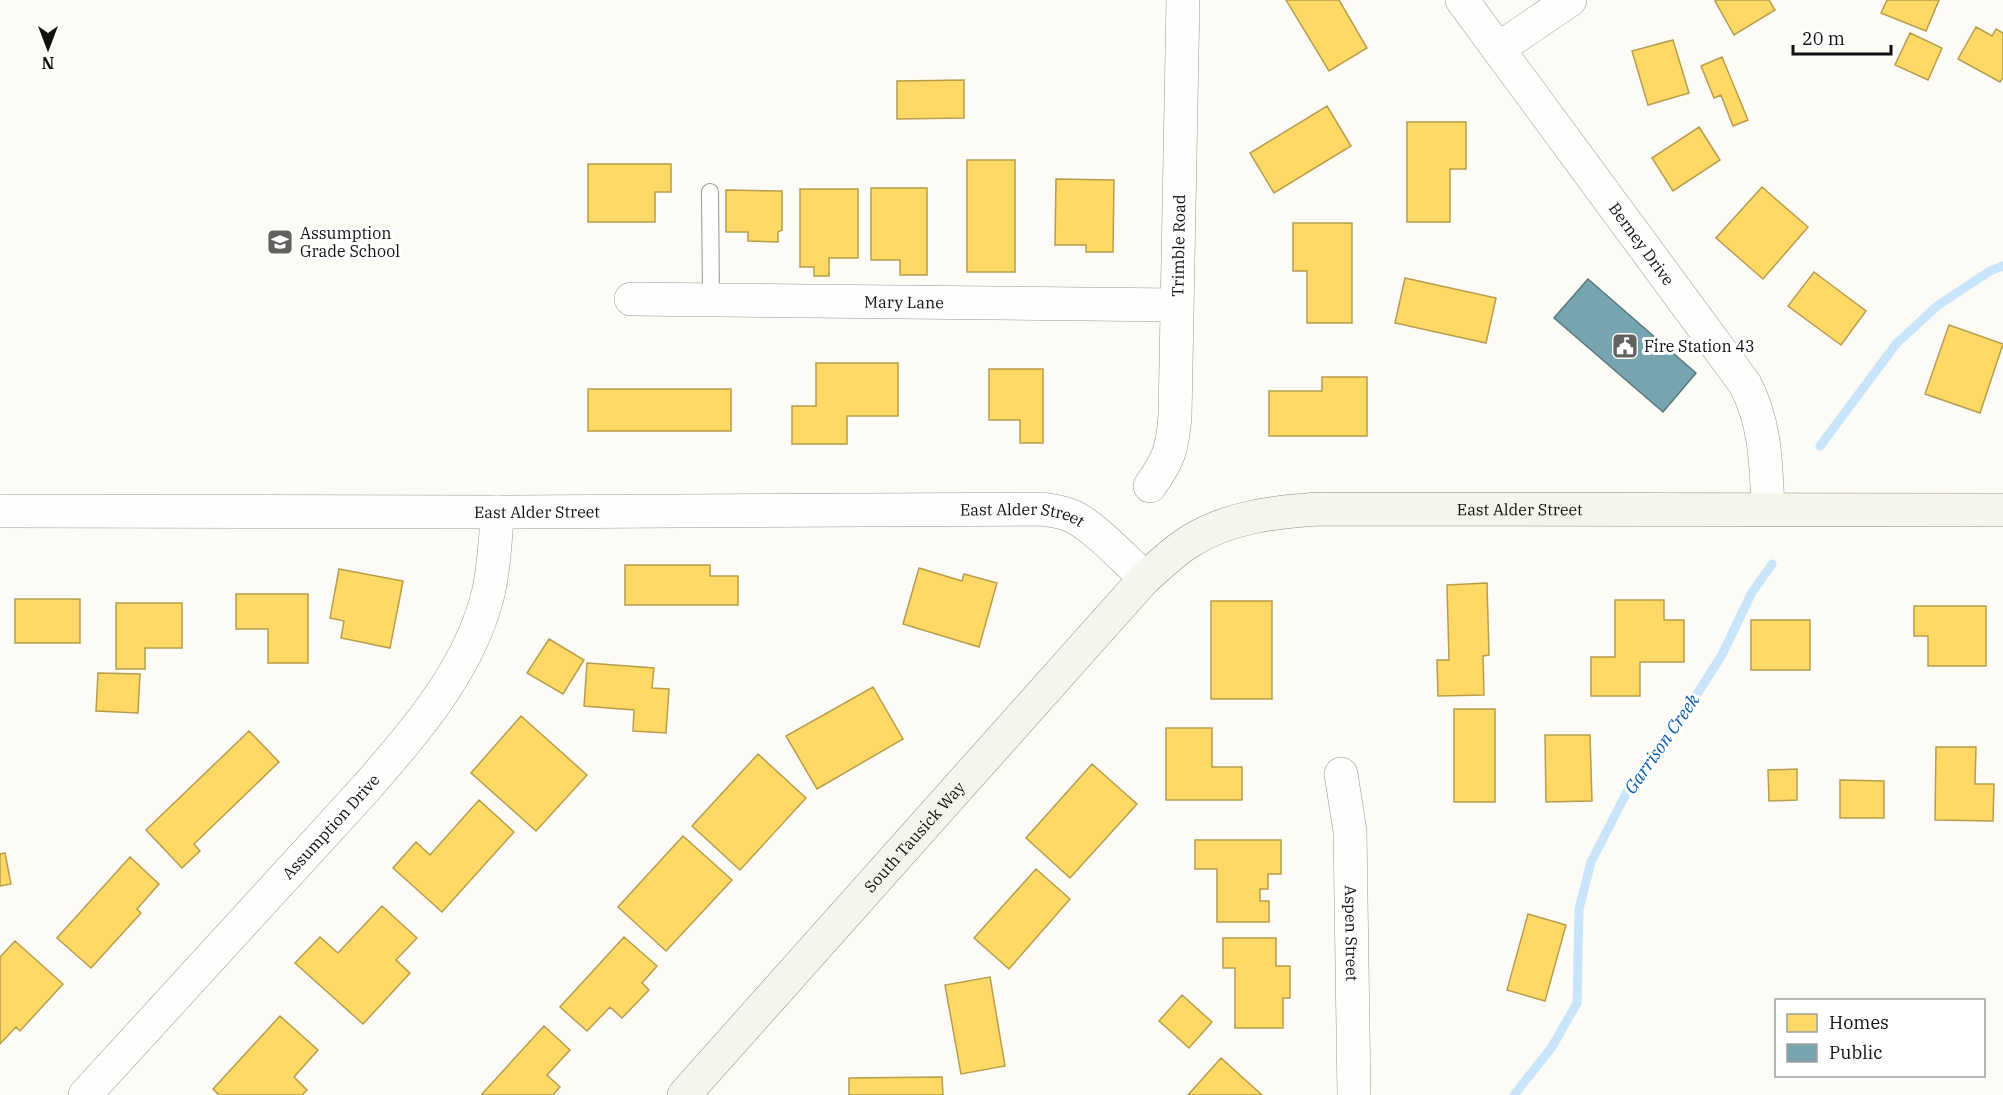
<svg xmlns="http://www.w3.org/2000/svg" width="2003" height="1095" viewBox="0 0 2003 1095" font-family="'IBM Plex Serif',serif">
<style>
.homes{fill:#ffd966;stroke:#b79d4c;stroke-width:1.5}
.public{fill:#76a5af;stroke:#57787f;stroke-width:1.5}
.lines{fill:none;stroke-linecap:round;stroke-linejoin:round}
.stream{stroke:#c8e5fb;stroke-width:9}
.service-casing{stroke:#969694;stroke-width:18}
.minor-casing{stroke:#969694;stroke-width:34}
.tertiary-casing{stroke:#969694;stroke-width:34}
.secondary-casing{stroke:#8d8c8a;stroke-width:34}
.service{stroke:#fffefe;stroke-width:16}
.minor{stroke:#fffefe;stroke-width:33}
.tertiary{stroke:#fffefe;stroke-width:33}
.secondary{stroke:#f6f5eb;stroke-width:33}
.labels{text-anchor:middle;stroke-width:6;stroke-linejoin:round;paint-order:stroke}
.poi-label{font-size:16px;fill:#101010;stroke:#fff;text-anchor:start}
.street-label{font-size:16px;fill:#101010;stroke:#fff}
.water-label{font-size:18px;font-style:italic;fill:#095cb1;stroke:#fff}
</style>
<rect width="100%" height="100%" fill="#fcfbf6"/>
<path class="homes" d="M1286 0H1339L1367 48 1329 71Z
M1717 0H1769L1775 10 1734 35 1715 1Z
M1887 0H1939L1926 31 1881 13Z
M1976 27 1992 36 1996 29 2003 33V78L2000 82 1958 59Z
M1910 33 1942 48 1928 80 1895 65Z
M1673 40 1689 93 1648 105 1632 51Z
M1722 57 1748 120 1733 126 1721 95 1714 98 1701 66Z
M964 80V118L897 119V81Z
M1327 106 1351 146 1274 193 1250 153Z
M1407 122H1466V169H1450V222H1407Z
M1699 127 1720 160 1673 191 1652 158Z
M967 160H1015V272H967Z
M588 164H671V192H655V222H588Z
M1056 179 1114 180 1113 252H1086V245H1055Z
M1762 187 1808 227 1763 279 1716 238Z
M871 188H927V275H900V260H871Z
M800 189H858V258H829V276H814V267H800Z
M726 190 782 191V230L778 232V242L748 241V232H726Z
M1293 223H1352V323H1307V271H1293Z
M1814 272 1866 311 1841 345 1788 306Z
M1405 278 1496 298 1486 343 1395 323Z
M1949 325 2003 344 1980 413 1925 394Z
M816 363H898V416H847V444H792V406H816Z
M989 369H1043V443H1020V420H989Z
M1322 377H1367V436H1269V391H1322Z
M588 389H731V431H588Z
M625 565H710V576H738V605H625Z
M919 568 962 581 964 574 997 583 979 647 903 624Z
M339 569 403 581 390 648 341 638 344 621 330 618Z
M1487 583 1489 655 1483 656 1484 695 1438 696 1437 660H1449L1447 585Z
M236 594H308V663H268V629H236Z
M15 599H80V643H15Z
M1615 600H1664V620H1684V662H1640V696H1591V657H1615Z
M1211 601H1272V699H1211Z
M116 603H182V648H145V669H116Z
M1914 606H1986V666H1928V636H1914Z
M1751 620H1810V670H1751Z
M549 639 584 660 563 694 527 673Z
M587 663 654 668 652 688 669 689 666 733 633 731 634 710 584 706Z
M98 673 140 674 138 713 96 711Z
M873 687 903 739 817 789 786 736Z
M1454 709H1495V802H1454Z
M521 716 587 775 536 831 471 773Z
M1166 728H1212V767H1242V800H1166Z
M249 731 279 762 194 844 200 851 182 868 146 830Z
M1545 735H1590L1592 801 1546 802Z
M1936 747H1976L1975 784H1994L1993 821 1935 820Z
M758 754 806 798 740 870 692 826Z
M1092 764 1137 804 1070 878 1026 838Z
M1797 769V800L1769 801 1768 770Z
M1840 780 1884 781V818H1840Z
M479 800 514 832 442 912 393 868 416 842 430 855Z
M683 836 732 880 666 951 618 907Z
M1195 840H1281V874H1268V889H1260V901H1269V922H1217V869H1195Z
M5 853 11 884 0 886V854Z
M130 857 159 884 137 909 141 913 91 968 57 938Z
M1036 869 1070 899 1009 969 974 938Z
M382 906 417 938 396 960 410 973 363 1024 295 963 320 937 338 953Z
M1528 914 1566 925 1545 1001 1507 990Z
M624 937 657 966 642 983 649 990 622 1018 610 1007 587 1031 560 1007Z
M1223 938H1276V966H1290V998H1283V1028H1235V968H1223Z
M15 941 63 984 20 1031 16 1027 0 1044V957Z
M990 977 1005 1066 961 1074 945 985Z
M1182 995 1212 1022 1189 1048 1159 1021Z
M280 1016 318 1050 294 1077 307 1090 302 1095H219L213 1089Z
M544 1026 570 1050 547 1075 560 1087 553 1095H484L482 1094Z
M1221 1058 1262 1095H1188Z
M942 1077 943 1095H849V1078Z"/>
<path class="public" d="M1588 279 1696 373 1663 412 1554 318Z"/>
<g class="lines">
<path class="stream" d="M1820 446 1896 344 1937 306 1990 271 2003 266
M1514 1095 1552 1047 1577 1003 1579 909 1591 862 1632 782 1681 719 1722 655 1751 594 1772 564"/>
<defs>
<path id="service" d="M710 192 711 300"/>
<g id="minor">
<path d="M1498 49 1570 0"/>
<path id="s1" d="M631 299 1176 305"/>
<path id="s2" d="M1150 486C1169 459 1172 450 1175 417L1183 0"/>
<path id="s3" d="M0 511 497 512 1042 509C1053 511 1064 512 1074 517 1097 529 1125 560 1145 578"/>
<path id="s4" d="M1341 774 1350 831 1354 1095"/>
<path id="s5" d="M85 1095 366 788C417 729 471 668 489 590 494 564 496 538 497 512"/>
</g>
<g id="tertiary">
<path id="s6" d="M1462 0 1745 384C1766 424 1766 465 1768 509"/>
</g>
<g id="secondary">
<path id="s7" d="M684 1095 1145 578C1159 566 1173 552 1189 542 1228 517 1274 512 1319 509L2003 510"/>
</g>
</defs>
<use href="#service" class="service-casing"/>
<use href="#minor" class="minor-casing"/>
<use href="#tertiary" class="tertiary-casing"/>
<use href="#secondary" class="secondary-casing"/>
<use href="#service" class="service"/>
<use href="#minor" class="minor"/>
<use href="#tertiary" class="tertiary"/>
<use href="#secondary" class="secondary"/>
</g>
<defs>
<symbol id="school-square" viewBox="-11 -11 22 22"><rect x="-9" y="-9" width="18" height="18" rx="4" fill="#636260" stroke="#fff"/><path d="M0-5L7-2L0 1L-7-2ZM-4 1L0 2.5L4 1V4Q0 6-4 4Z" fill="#fff"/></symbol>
<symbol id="civic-square" viewBox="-11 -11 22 22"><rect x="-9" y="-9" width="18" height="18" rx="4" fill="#636260" stroke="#fff"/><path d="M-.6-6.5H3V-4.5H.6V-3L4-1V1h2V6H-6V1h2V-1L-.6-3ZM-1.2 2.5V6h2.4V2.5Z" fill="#fff"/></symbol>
</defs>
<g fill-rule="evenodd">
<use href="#school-square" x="265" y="227" width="30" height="30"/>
<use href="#civic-square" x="1610" y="331" width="30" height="30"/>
</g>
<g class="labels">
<g class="poi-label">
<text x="300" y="239">Assumption<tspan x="300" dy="18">Grade School</tspan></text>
<text x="1644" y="352">Fire Station 43</text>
</g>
<g class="street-label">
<text dy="6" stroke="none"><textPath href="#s6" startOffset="303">Berney Drive</textPath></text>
<text dy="6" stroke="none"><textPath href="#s2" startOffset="246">Trimble Road</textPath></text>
<text dy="6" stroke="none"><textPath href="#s1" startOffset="273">Mary Lane</textPath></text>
<text dy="6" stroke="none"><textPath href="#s7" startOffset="1086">East Alder Street</textPath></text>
<text dy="6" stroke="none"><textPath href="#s3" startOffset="537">East Alder Street</textPath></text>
<text dy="6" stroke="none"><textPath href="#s3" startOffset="1023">East Alder Street</textPath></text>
<text dy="6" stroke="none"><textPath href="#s5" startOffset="364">Assumption Drive</textPath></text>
<text dy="6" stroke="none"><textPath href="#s7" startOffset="346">South Tausick Way</textPath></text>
<text dy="6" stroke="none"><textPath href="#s4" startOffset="160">Aspen Street</textPath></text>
</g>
<g class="water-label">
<text transform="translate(1662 744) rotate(-55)" y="6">Garrison Creek</text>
</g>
</g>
<rect x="1775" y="999" width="210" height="78" fill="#ffffff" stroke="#9f9f9f" stroke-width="1.5"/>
<rect x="1787" y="1014" width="30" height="18" fill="#ffd966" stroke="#9f9f9f" stroke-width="1.5"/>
<text x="1829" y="1029" font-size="18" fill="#101010">Homes</text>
<rect x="1787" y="1044" width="30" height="18" fill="#76a5af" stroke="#9f9f9f" stroke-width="1.5"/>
<text x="1829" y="1059" font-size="18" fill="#101010">Public</text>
<g transform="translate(48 48) rotate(180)" stroke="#ffffff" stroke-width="4.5" paint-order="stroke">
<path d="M0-4.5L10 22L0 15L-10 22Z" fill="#101010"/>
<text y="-9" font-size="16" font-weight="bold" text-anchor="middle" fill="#101010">N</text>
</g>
<path d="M1793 45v9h98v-9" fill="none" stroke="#101010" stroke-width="3"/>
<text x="1802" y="45" font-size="18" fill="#101010" stroke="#ffffff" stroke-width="4.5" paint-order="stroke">20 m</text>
</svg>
